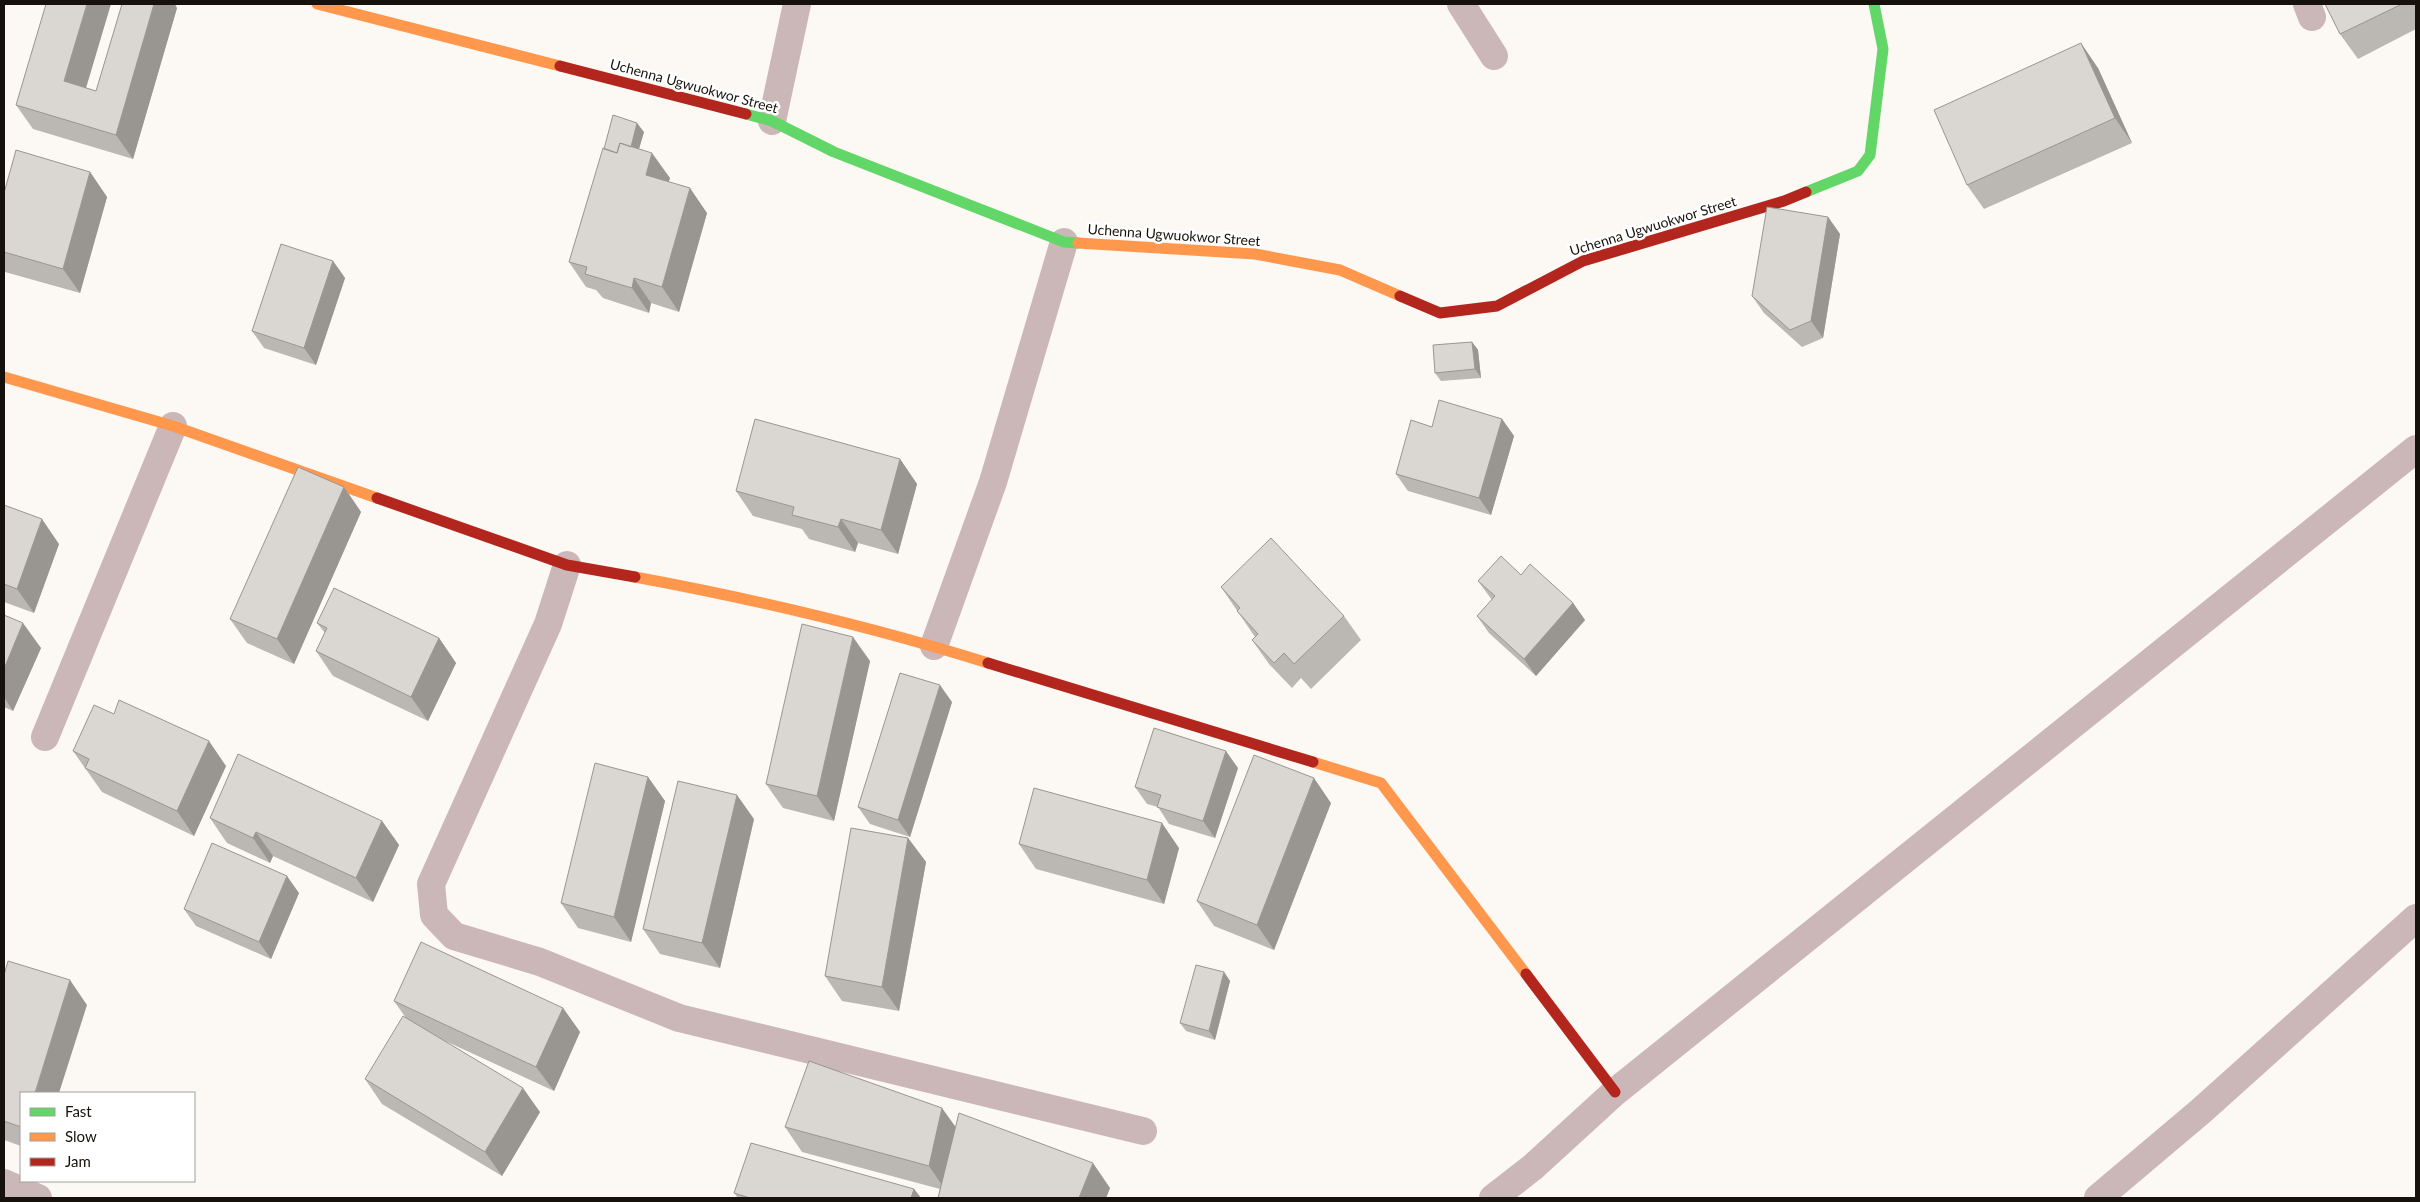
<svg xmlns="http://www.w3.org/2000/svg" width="2420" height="1202" viewBox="0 0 2420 1202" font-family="Lato,sans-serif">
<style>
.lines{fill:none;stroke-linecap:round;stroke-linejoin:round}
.street{stroke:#cbb7b7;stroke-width:28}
.fast{stroke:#63d668;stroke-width:11}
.slow{stroke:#ff974d;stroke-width:11}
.jam{stroke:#b3261e;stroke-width:11}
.wall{fill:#bbb8b4}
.shaded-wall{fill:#999692}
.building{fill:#dad6d1;stroke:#999692}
.labels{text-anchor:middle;stroke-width:5;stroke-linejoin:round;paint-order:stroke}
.street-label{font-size:14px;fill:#16110b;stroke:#fff}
</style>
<rect width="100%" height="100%" fill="#fcf8f4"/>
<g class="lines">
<path class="street" d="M1461 4 1494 56
M2307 4 2312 17
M772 121 797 4
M567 565 548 624 431 884 434 915 454 936 540 962 679 1018 1143 1131
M934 646 993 482 1064 242
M45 737 173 426
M4 1183 38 1198
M1493 1198 1533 1167 1615 1092 2416 449
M2098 1198 2201 1111 2416 918"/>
<path class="fast" d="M746 114 772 121 834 152 1064 242 1078 243
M1806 192 1858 171 1870 155 1883 49 1874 4"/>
<path class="slow" d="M317 4 560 66
M1078 243 1255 254 1340 270 1400 296
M4 377 173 426 377 498
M635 577C754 599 873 627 988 663
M1313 762 1381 783 1526 974"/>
<path class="jam" d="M560 66 746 114
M1400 296 1440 313 1497 306 1583 261 1784 201 1806 192
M377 498 567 565 635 577
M988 663 1313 762
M1526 974 1615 1092"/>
</g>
<path class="wall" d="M2325 4H2416V29L2358 59 2340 34Z
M177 8 133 159 33 129 16 105 86 88 96 91Z
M2098 68 2132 143 1984 209 1967 185Z
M644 132 639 149 670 178 668 182 707 213 679 312 651 303 649 313 603 298 596 290 586 287 569 262 604 149Z
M90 172 107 197 80 293 5 272 4 269V193Z
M1828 217 1840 234 1823 338 1802 347 1764 313 1752 296Z
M333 261 345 278 316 365 264 348 252 331Z
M1472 342 1478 350 1481 378 1441 381 1435 373Z
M1502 419 1514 436 1491 515 1408 491 1396 474 1432 427Z
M900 459 917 484 898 554 858 543 855 552 809 539 802 529 753 516 736 491Z
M344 487 361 512 294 664 247 643 230 619Z
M4 505 59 544 34 613 4 602Z
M1521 575 1573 603 1585 620 1536 676 1489 633 1477 616 1492 600 1478 581Z
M1221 587 1344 616 1361 640 1311 689 1301 678 1292 688 1269 664 1252 640 1255 637Z
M4 615 41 648 13 711 4 707Z
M317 623 439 638 456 663 428 721 333 676 316 651 325 633Z
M870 661 834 821 783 808 766 784Z
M952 702 910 837 870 824 858 807Z
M73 751 226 766 194 836 102 792Z
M1238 768 1215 838 1169 824 1158 807 1147 804 1135 787Z
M648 777 665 801 631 942 578 928 561 903Z
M1331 803 1274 950 1214 926 1197 901Z
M210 818 382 821 399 845 373 902 273 856 270 863 227 843Z
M754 819 720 968 660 954 643 929Z
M908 838 926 862 899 1011 842 1001 825 976Z
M1019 844 1179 848 1164 904 1036 869Z
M299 893 271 959 196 926 184 909Z
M1224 972 1230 981 1215 1040 1186 1031 1180 1023Z
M4 975 87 1005 21 1093V1146L4 1140Z
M394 1001 563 1008 580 1032 554 1091 443 1040 540 1112 502 1176 382 1104 365 1079 406 1018Z
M785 1127H955L1110 1188 1106 1198H938L940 1189 802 1152Z
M914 1189 921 1198H738L734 1193Z"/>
<path class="shaded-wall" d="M87 4H111L81 105 64 81Z
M154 4H175L177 8 133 159 116 135Z
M2081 43 2098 68 2132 143 2115 118Z
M637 123 644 132 632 172 626 163Z
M652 153 670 178 663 200 646 175Z
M90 172 107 197 80 293 63 269Z
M690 188 707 213 679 312 662 287Z
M1828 217 1840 234 1823 338 1811 321Z
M333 261 345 278 316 365 304 348Z
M634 278 651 303 649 313 632 288Z
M1472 342 1478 350 1481 378 1475 369Z
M1502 419 1514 436 1491 515 1479 498Z
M900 459 917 484 898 554 881 530Z
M344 487 361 512 294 664 277 639Z
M42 519 59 544 34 613 17 589Z
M841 519 858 543 855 552 838 527Z
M1573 603 1585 620 1536 676 1524 659Z
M23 623 41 648 13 711 4 697V669Z
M853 637 870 661 834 821 817 796Z
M439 638 456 663 428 721 411 697Z
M940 685 952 702 910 837 898 820Z
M209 741 226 766 194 836 177 811Z
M1226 751 1238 768 1215 838 1203 821Z
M648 777 665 801 631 942 614 917Z
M1314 778 1331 803 1274 950 1257 925Z
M737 795 754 819 720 968 702 943Z
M382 821 399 845 373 902 356 878Z
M1162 823 1179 848 1164 904 1147 880Z
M256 832 273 856 270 863 253 838Z
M908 838 926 862 899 1011 882 987Z
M287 876 299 893 271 959 259 942Z
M1224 972 1230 981 1215 1040 1209 1031Z
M70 980 87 1005 59 1093H35Z
M563 1008 580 1032 554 1091 536 1067Z
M523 1088 540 1112 502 1176 485 1152Z
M942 1108 960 1133 946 1191 929 1166Z
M1093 1163 1110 1188 1106 1198H1079Z
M914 1189 921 1198H911Z"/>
<path class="building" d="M46 4H87L64 81 96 91 122 4H154L116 135 16 105Z
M2325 4H2402L2340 34Z
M2081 43 2115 118 1967 185 1934 110Z
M613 115 637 123 631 147 620 143 617 153 604 149Z
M620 143 652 153 646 175 690 188 662 287 634 278 632 288 585 274 587 267 569 262 603 148 617 153Z
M16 150 90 172 63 269 4 252V193Z
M1767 207 1828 217 1811 321 1790 330 1752 296Z
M281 244 333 261 304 348 252 331Z
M1472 342 1475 369 1435 373 1433 345Z
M1439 400 1502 419 1479 498 1396 474 1411 420 1432 427Z
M755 419 900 459 881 530 841 519 838 527 792 515 794 507 736 491Z
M298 467 344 487 277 639 230 619Z
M4 505 42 519 17 589 4 584Z
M1271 538 1344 616 1294 664 1284 653 1274 663 1252 640 1258 634 1237 611 1240 608 1221 587Z
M1501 556 1521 575 1530 564 1573 603 1524 659 1477 616 1495 596 1478 581Z
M334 588 439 638 411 697 316 651 327 628 317 623Z
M4 615 23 623 4 669Z
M802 624 853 637 817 796 766 784Z
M900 673 940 685 898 820 858 807Z
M119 700 209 741 177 811 85 768 89 759 73 751 94 705 114 714Z
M1154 728 1226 751 1203 821 1157 807 1161 795 1135 787Z
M238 754 382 821 356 878 256 832 253 838 210 818Z
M1254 755 1314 778 1257 925 1197 901Z
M595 763 648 777 614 917 561 903Z
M678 781 737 795 702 943 643 929Z
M1034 788 1162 823 1147 880 1019 844Z
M851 828 908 838 882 987 825 976Z
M212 843 287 876 259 942 184 909Z
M421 942 563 1008 536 1067 394 1001Z
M8 961 70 980 35 1093H21V1127L4 1121V975Z
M1196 965 1224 972 1209 1031 1180 1023Z
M403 1016 523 1088 485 1152 365 1079Z
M809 1061 942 1108 929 1166 785 1127Z
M959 1113 1093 1163 1079 1198H938Z
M751 1143 914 1189 911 1198H750L734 1193Z"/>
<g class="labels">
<g class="street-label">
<text transform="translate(694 86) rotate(15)" y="5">Uchenna Ugwuokwor Street</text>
<text transform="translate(1653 226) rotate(-17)" y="5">Uchenna Ugwuokwor Street</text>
<text transform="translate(1174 235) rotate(4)" y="5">Uchenna Ugwuokwor Street</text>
</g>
</g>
<rect width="2420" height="1202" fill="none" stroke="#16110b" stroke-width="10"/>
<rect x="20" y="1092" width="175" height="90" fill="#ffffff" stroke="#a2a09d"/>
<rect x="30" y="1108" width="25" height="8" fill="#63d668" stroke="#a2a09d"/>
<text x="65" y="1117" font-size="15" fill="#16110b">Fast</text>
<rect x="30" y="1133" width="25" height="8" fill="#ff974d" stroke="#a2a09d"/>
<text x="65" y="1142" font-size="15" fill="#16110b">Slow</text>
<rect x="30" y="1158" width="25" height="8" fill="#b3261e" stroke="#a2a09d"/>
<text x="65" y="1167" font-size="15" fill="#16110b">Jam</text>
</svg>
